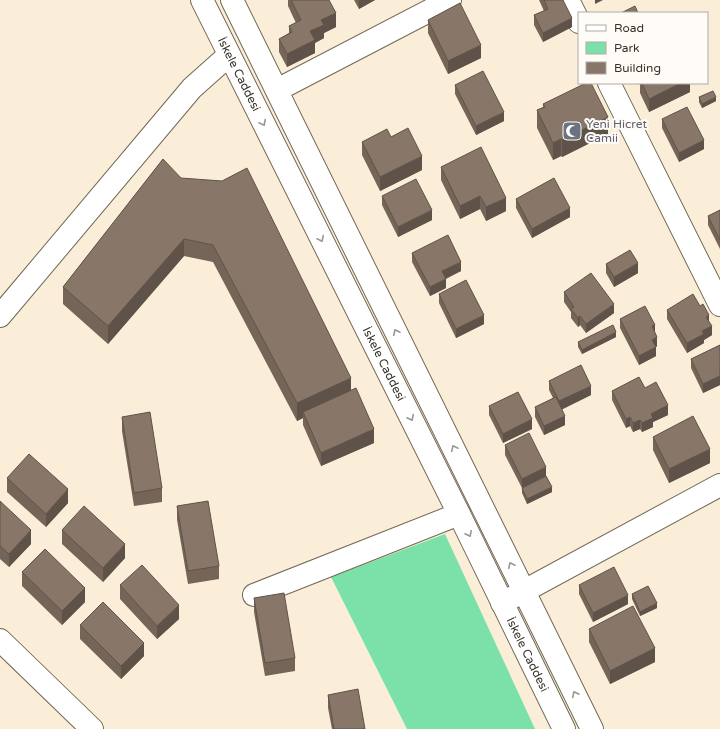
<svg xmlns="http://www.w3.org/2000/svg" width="720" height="729" viewBox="0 0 720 729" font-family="'Varela Round',sans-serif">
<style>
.green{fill:#7be1a9}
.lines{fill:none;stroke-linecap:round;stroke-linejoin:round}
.street-casing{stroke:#726855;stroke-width:24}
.primary-casing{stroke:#726855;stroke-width:24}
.street{stroke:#fff;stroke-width:22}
.primary{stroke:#fff;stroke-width:22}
.wall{fill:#756559}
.shaded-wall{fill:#5f5349}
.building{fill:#887668;stroke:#5f5349}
.oneway{stroke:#9a9894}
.labels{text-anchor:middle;stroke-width:4;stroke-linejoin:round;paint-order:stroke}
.street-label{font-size:12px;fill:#363229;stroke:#fffcf8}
.worship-label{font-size:12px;fill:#5b616d;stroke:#fffcf8;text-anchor:start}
</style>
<rect width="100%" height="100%" fill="#faeed9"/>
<path class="green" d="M445 534 535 729H407L331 577Z"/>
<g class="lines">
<defs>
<path id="street" d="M568 0 579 22
M609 83 720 305
M277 90 450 0
M0 316 192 88 229 55
M254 595 459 514
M502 603 720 485
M0 640 92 729"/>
<g id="primary">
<path id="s1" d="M202 0 459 514 564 729"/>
<path d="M232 0 592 729"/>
</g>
</defs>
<use href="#street" class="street-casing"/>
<use href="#primary" class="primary-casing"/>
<use href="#street" class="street"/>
<use href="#primary" class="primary"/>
</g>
<path class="wall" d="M288 0H329L336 27 324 33V38L315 43V53L287 67 279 52V39L289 33V26L296 23 288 6Z
M354 0H375L359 9Z
M539 0H563L572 27 543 42 534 25V15L544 11Z
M428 20 481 58 448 74 428 33Z
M639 83H690V92L649 112 640 93V85Z
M455 85 504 121 476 135 455 94Z
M699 97 716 101 702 108 699 102Z
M543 104 608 134 562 157 561 156 553 160 537 128V110L543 107Z
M662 119 704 149 679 162 662 128Z
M391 137 422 170 380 191 362 155V142Z
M163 159 351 390 374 443 321 466 303 425V418L297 421 213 262 184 256 108 344 63 304V287Z
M441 167 506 211 486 221 480 209 460 219 441 180Z
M382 196 432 220 398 237 382 205Z
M516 199 570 217 532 238 516 208Z
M720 210V249L708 225V216Z
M412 253 461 271 446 279V288L430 296 412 262Z
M606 264 638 273 614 287 606 273Z
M564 292 614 313 586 333 580 325 578 327 571 318V312L564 302Z
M439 294 484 324 456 338 439 303Z
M667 310 709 322 712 335 704 340V343L687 353 667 319Z
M620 319 655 332 657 346 656 347V356L639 365 620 328Z
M616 337 582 354 578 347V342Z
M720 345V385L703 393 691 368V359Z
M549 381 591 395 562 409 565 425 544 435 535 417V407L553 398 549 390Z
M645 388 668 415 653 422V427L642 432 640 429 633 432 630 426 626 428 612 400V391Z
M489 406 532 429 503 443 489 415Z
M122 417 162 488V502L134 506 122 431Z
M653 437 710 463 669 483 653 450Z
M505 445 546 476 552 492 527 504 522 493V488L505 455Z
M7 478 68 503 46 527 7 492Z
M0 501 31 544 9 567 0 559Z
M177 506 219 566V579L188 584 177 520Z
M62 530 125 558 103 582 62 544Z
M22 572 85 602 62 625 22 586Z
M120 585 179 619 157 639 120 599Z
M579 585 628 604 593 622 579 594Z
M632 594 657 608 640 616 632 599Z
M254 598 295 658V671L265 676 254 612Z
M80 625 144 656 121 679 80 639Z
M589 629 655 662 610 684 589 642Z
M328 695 365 729H332L328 708Z"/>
<path class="shaded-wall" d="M359 0H375L359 9Z
M595 0H603L595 4Z
M336 13V27L324 33V38L315 43V53L287 67V54L321 20Z
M572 18V27L543 42V33Z
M481 45V58L448 74V61Z
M681 83H690V92L649 112V99Z
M716 97V101L702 108V104Z
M504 112V121L476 135V126Z
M608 117V134L562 157V140Z
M561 139V156L553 160V143Z
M704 140V149L679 162V153Z
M422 156V170L380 191V177Z
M480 196V209L460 219V206Z
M506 198V211L486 221V207Z
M570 208V217L532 238V229Z
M432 210V220L398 237V227Z
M184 239V256L108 344V326Z
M461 262V271L442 280V271Z
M638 263V273L614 287V277Z
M446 279V288L430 296V287Z
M614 304V313L586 333V324Z
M484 315V324L456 338V329Z
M709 315V324L706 317Z
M580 316V325L578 327V318Z
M655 325V334L652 326Z
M712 326V335L704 340V343L687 353V343L702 331Z
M616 332V337L582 354V350Z
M657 337V346L656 347V356L639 365V356L652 340Z
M720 376V385L703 393V384Z
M351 378V395L303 412V418L297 421V403Z
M591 386V395L559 411V401Z
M668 405V415L653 422V427L642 432V423L651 414Z
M565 416V425L544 435V426Z
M630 417V426L626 428V419Z
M532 419V429L503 443V434Z
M640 420V429L633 432V423Z
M374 429V443L321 466V453Z
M710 449V463L669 483V469Z
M546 467V476L522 489V479Z
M552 487V492L527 504V499Z
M68 489V503L46 527V514Z
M31 530V544L9 567V554Z
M125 544V558L103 582V568Z
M85 588V602L62 625V611Z
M628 595V604L593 622V613Z
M657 603V608L640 616V612Z
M179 605V619L157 639V626Z
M144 643V656L121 679V666Z
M655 648V662L610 684V671Z"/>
<path class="building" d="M291 0H329L336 13 321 20 324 25 310 31 315 40 287 54 279 39 292 32 289 26 301 20Z
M544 0H563L572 18 543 33 534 15 548 9Z
M460 3 481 45 448 61 428 20Z
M635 6 638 13H621Z
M483 71 504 112 476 126 455 85Z
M586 83H591L608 117 562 140 561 139 553 143 537 110 545 107 543 104Z
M642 83H681L649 99Z
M713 91 716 97 702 104 699 97Z
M687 107 704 140 679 153 662 119Z
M408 128 422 156 380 177 362 142 387 129 391 137Z
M481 147 506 198 486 207 480 196 460 206 441 167Z
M163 159 181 178 222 181 247 168 351 378 297 403 213 245 184 239 108 326 63 287Z
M554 178 570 208 532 229 516 199Z
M416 179 432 210 398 227 382 196Z
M720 210V240L708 216Z
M448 235 461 262 442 271 446 279 430 287 412 253Z
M630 250 638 263 614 277 606 264Z
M591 273 614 304 586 324 580 316 578 318 571 309 574 307 564 292Z
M466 280 484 315 456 329 439 294Z
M693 294 700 306 703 304 709 315 706 317 712 326 702 331 704 334 687 343 667 310Z
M645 306 655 325 652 326 657 337 652 340 656 347 639 356 620 319Z
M613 325 616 332 582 350 578 342Z
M720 345V376L703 384 691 359Z
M581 365 591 386 559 401 549 381Z
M639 377 645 388 656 382 668 405 651 414 653 418 642 423 640 420 633 423 630 417 626 419 612 391Z
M356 388 374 429 321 453 303 412Z
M518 392 532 419 503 434 489 406Z
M556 397 565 416 544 426 535 407Z
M150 412 162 488 134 493 122 417Z
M693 416 710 449 669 469 653 437Z
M529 433 546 467 522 479 505 445Z
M29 454 68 489 46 514 7 478Z
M546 476 552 487 527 499 522 488Z
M0 501 31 530 9 554 0 546Z
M208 501 219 566 188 571 177 506Z
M84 506 125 544 103 568 62 530Z
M45 549 85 588 62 611 22 572Z
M142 565 179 605 157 626 120 585Z
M614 567 628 595 593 613 579 585Z
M648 586 657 603 640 612 632 594Z
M284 593 295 658 265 663 254 598Z
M103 602 144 643 121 666 80 625Z
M633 606 655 648 610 671 589 629Z
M358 689 365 729H334L328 695Z"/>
<defs><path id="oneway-chevron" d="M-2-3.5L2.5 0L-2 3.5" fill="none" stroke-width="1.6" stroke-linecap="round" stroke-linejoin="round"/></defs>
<g class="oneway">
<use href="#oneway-chevron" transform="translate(263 123) rotate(63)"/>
<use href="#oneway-chevron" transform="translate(321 239) rotate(63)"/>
<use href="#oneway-chevron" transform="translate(396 332) rotate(-116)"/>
<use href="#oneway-chevron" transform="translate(411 418) rotate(63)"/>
<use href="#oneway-chevron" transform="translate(454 448) rotate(-116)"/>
<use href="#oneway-chevron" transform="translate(469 534) rotate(64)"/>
<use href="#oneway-chevron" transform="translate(511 565) rotate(-116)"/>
<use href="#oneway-chevron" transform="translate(575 694) rotate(-116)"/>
</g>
<defs>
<symbol id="mosque-square" viewBox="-11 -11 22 22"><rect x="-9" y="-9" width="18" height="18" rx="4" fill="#6b7280" stroke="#fffcf8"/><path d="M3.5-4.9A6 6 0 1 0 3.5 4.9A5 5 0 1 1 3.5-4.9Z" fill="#fff"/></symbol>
</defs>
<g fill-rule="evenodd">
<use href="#mosque-square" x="561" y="120" width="22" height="22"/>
</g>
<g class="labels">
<g class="street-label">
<text dy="4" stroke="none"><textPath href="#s1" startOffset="83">İskele Caddesi</textPath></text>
<text dy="4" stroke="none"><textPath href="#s1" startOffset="407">İskele Caddesi</textPath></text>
<text dy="4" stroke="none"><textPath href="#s1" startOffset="731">İskele Caddesi</textPath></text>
</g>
<g class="worship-label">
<text x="586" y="128">Yeni Hicret<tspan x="586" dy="14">Camii</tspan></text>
</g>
</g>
<rect x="578" y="12" width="130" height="72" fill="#fffcf8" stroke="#afaba5"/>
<rect x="586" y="25" width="20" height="6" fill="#ffffff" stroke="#afaba5"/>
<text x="614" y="32" font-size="12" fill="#363229">Road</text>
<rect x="586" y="42" width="20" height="12" fill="#7be1a9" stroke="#afaba5"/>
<text x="614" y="52" font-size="12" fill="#363229">Park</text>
<rect x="586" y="62" width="20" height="12" fill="#887668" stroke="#afaba5"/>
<text x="614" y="72" font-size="12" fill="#363229">Building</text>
</svg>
